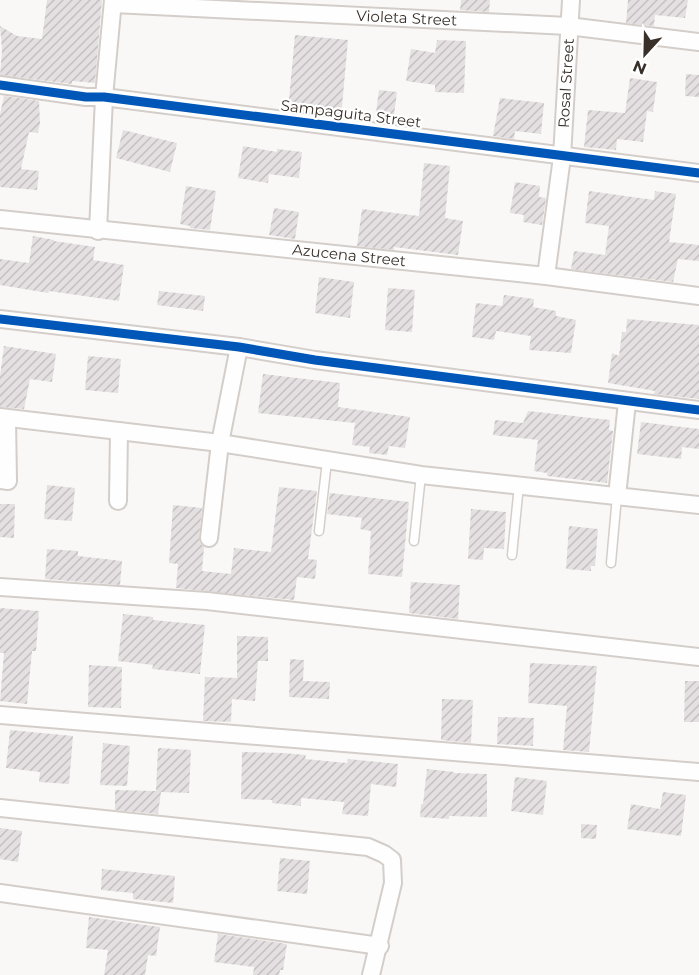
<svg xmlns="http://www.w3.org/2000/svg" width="699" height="975" viewBox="0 0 699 975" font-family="Montserrat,sans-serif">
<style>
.building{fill:url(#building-hatch)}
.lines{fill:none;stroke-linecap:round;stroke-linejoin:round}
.lane-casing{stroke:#d4ceca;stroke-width:11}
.street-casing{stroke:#d4ceca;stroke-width:20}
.lane{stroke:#fefefe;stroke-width:8}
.street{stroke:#fefefe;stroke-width:16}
.cycleway-casing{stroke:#fff;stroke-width:13}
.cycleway{stroke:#0057b8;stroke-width:9}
.labels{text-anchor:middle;stroke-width:4.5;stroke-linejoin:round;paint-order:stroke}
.street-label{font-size:15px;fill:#39302a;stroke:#fff}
</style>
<defs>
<pattern id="building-hatch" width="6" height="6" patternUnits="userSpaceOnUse" patternTransform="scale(1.5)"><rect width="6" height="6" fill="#e4e0e2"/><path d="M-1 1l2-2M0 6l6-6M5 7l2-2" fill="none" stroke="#c4c0c2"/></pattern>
</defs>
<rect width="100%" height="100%" fill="#faf8f6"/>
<path class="building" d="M47 0H102L95 83 72 81V84L0 75 2 50 0 26 17 36 42 39Z
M461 0H490L489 12 460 10Z
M628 0H688L685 18 655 15 654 26 626 23Z
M295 35 348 40 341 117 288 110Z
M437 40 466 41 464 93 435 92V85L406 81 411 49 435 53Z
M686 74 699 75V97L685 96Z
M630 78 657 82 653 112 647 111 643 142 617 139 616 150 584 147 588 110 625 113Z
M379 90 397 92 394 115 376 113Z
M4 96 39 101 40 123 38 133 29 132 21 169 39 171 37 190 0 187V114Z
M500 98 544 103 541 134 515 131 514 139 493 136Z
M123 130 177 143 170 172 116 158Z
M243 146 277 152V149L302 152 299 178 269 174 268 183 238 178Z
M424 163 450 166 445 218 463 221 458 255 394 247V250L357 246 362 209 419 216Z
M515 182 540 186 539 197 546 198 542 225 523 222 524 215 510 213Z
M186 186 216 191 210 230 190 228V226L180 224Z
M589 191 654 200 655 191 676 194 669 242 699 245V261L678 259 673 282 571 269 574 251 605 255 609 226 585 223Z
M274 208 299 212 295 239 269 235Z
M33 236 54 240V241L95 247 93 260 124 265 119 301 49 291 48 293 0 285V259L29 263Z
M319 277 354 282 350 318 315 313Z
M388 288 415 290 412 332 385 330Z
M159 291 205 296 203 311 157 305Z
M504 295 534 299 533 307 556 311V316L576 320 571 353 529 350 531 336 496 331 494 340 472 337 476 303 502 306Z
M627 319 699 325V399L654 394 655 391 608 383 612 353 619 356 622 332H626Z
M4 346 56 354 52 382 30 379 24 409 0 407V376Z
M88 356 121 359 118 393 85 390Z
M263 374 340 383 338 407 410 417 405 448 389 446 387 455 369 453 370 447 352 445 355 423 258 413Z
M528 411 610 420 609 430 613 431 607 483 547 476V473L534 471 538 440 493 435 495 420 523 423Z
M641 422 699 429V449L682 447 681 459 637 454Z
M47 485 75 488 72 521 44 519Z
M279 487 317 491 308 559 317 560 315 579 297 577 294 600 176 588 178 564 169 563 173 505 202 508 199 537 200 543 204 547 202 571 231 574 234 548 271 552Z
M330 493 409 502 402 577 368 574 371 531 360 529 362 518 327 514Z
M0 504H15L14 538 0 537Z
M471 509 506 512 504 549 484 548 483 560 468 559Z
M569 526 598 529 595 566H591V571L566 569Z
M47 549 78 551V556L122 561 120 585 45 579Z
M411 582 460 585 458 619 409 613Z
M0 608 39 611 36 651H32L27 704 0 701 4 653H0Z
M123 614 153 617V620L205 625 200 674 152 669 153 665 118 661Z
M237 636 268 637V661H258L255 701 232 699 231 722 203 721 205 677 237 678Z
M290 659 304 660 303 681 330 682 329 699 289 697Z
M530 663 597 666 589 752 563 750 567 706 528 703Z
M89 665 122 667 121 708 88 707Z
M685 681H699V722H684Z
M442 699 473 700 471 743 441 740Z
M498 717 534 718 533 746 497 744Z
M10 730 73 736 69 784 39 782 40 772 6 768Z
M103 743 130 746 127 786 100 785Z
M158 748 191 750 189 793 161 792 158 814 115 810V790L156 791Z
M242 752 283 753 306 755 305 759 347 763 348 759 398 764 396 787 371 784 368 816 342 814 344 802 301 798V806L272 803V800L241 799Z
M427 769 454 772V773L487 774V817L449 816V819L420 817 421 804H423Z
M515 777 547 781 543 815 511 811Z
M663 792 686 795 681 836 627 829 631 804 660 809Z
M581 824 597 825 596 839 581 838Z
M0 828 22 831 18 862 0 859Z
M280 858 310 861 307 894 277 891Z
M102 869 175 876 173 903 133 899V893L101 890Z
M89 917 160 927 156 956 148 955 145 975H104L108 950 86 948Z
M218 934 287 944 283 970H280L279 975H253L254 967 214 962Z"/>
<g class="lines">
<defs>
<path id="lane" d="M319 531 327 461
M414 541 421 475
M512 555 519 485
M611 563 617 496"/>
<g id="street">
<path id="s1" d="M113 4 568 26 699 42"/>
<path d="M0 85 86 97H104L699 173"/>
<path id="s2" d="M0 219 546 276 699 296"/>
<path d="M98 231 104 97 113 0"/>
<path id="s3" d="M546 276 562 157 571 0"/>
<path d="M0 319 239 347 315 360 699 410"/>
<path d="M0 417 220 443 421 475 699 505"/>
<path d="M0 480 8 481 7 419"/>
<path d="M617 496 627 402"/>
<path d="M118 501 119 431"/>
<path d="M209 538 220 443 239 347"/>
<path d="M0 587 207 601 699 657"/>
<path d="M0 715 699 772"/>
<path d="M0 808 368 847 384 854 392 860 393 883 371 975"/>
<path d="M0 893 380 946"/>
</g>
</defs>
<use href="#lane" class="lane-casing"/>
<use href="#street" class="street-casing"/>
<use href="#lane" class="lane"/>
<use href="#street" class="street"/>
<defs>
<path id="cycleway" d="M0 85 86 97H104L699 173
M0 319 239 347 315 360 699 410"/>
</defs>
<use href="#cycleway" class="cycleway-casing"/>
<use href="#cycleway" class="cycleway"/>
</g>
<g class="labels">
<g class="street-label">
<text dy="5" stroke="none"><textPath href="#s1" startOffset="294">Violeta Street</textPath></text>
<text dy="5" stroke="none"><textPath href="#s3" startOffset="194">Rosal Street</textPath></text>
<text transform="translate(351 114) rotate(7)" y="5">Sampaguita Street</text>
<text dy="5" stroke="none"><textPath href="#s2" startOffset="351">Azucena Street</textPath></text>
</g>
</g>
<g transform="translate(645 54) rotate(202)" stroke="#ffffff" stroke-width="4.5" paint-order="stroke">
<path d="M0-4.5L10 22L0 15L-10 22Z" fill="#39302a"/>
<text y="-9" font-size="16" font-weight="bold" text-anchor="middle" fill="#39302a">N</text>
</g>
</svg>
